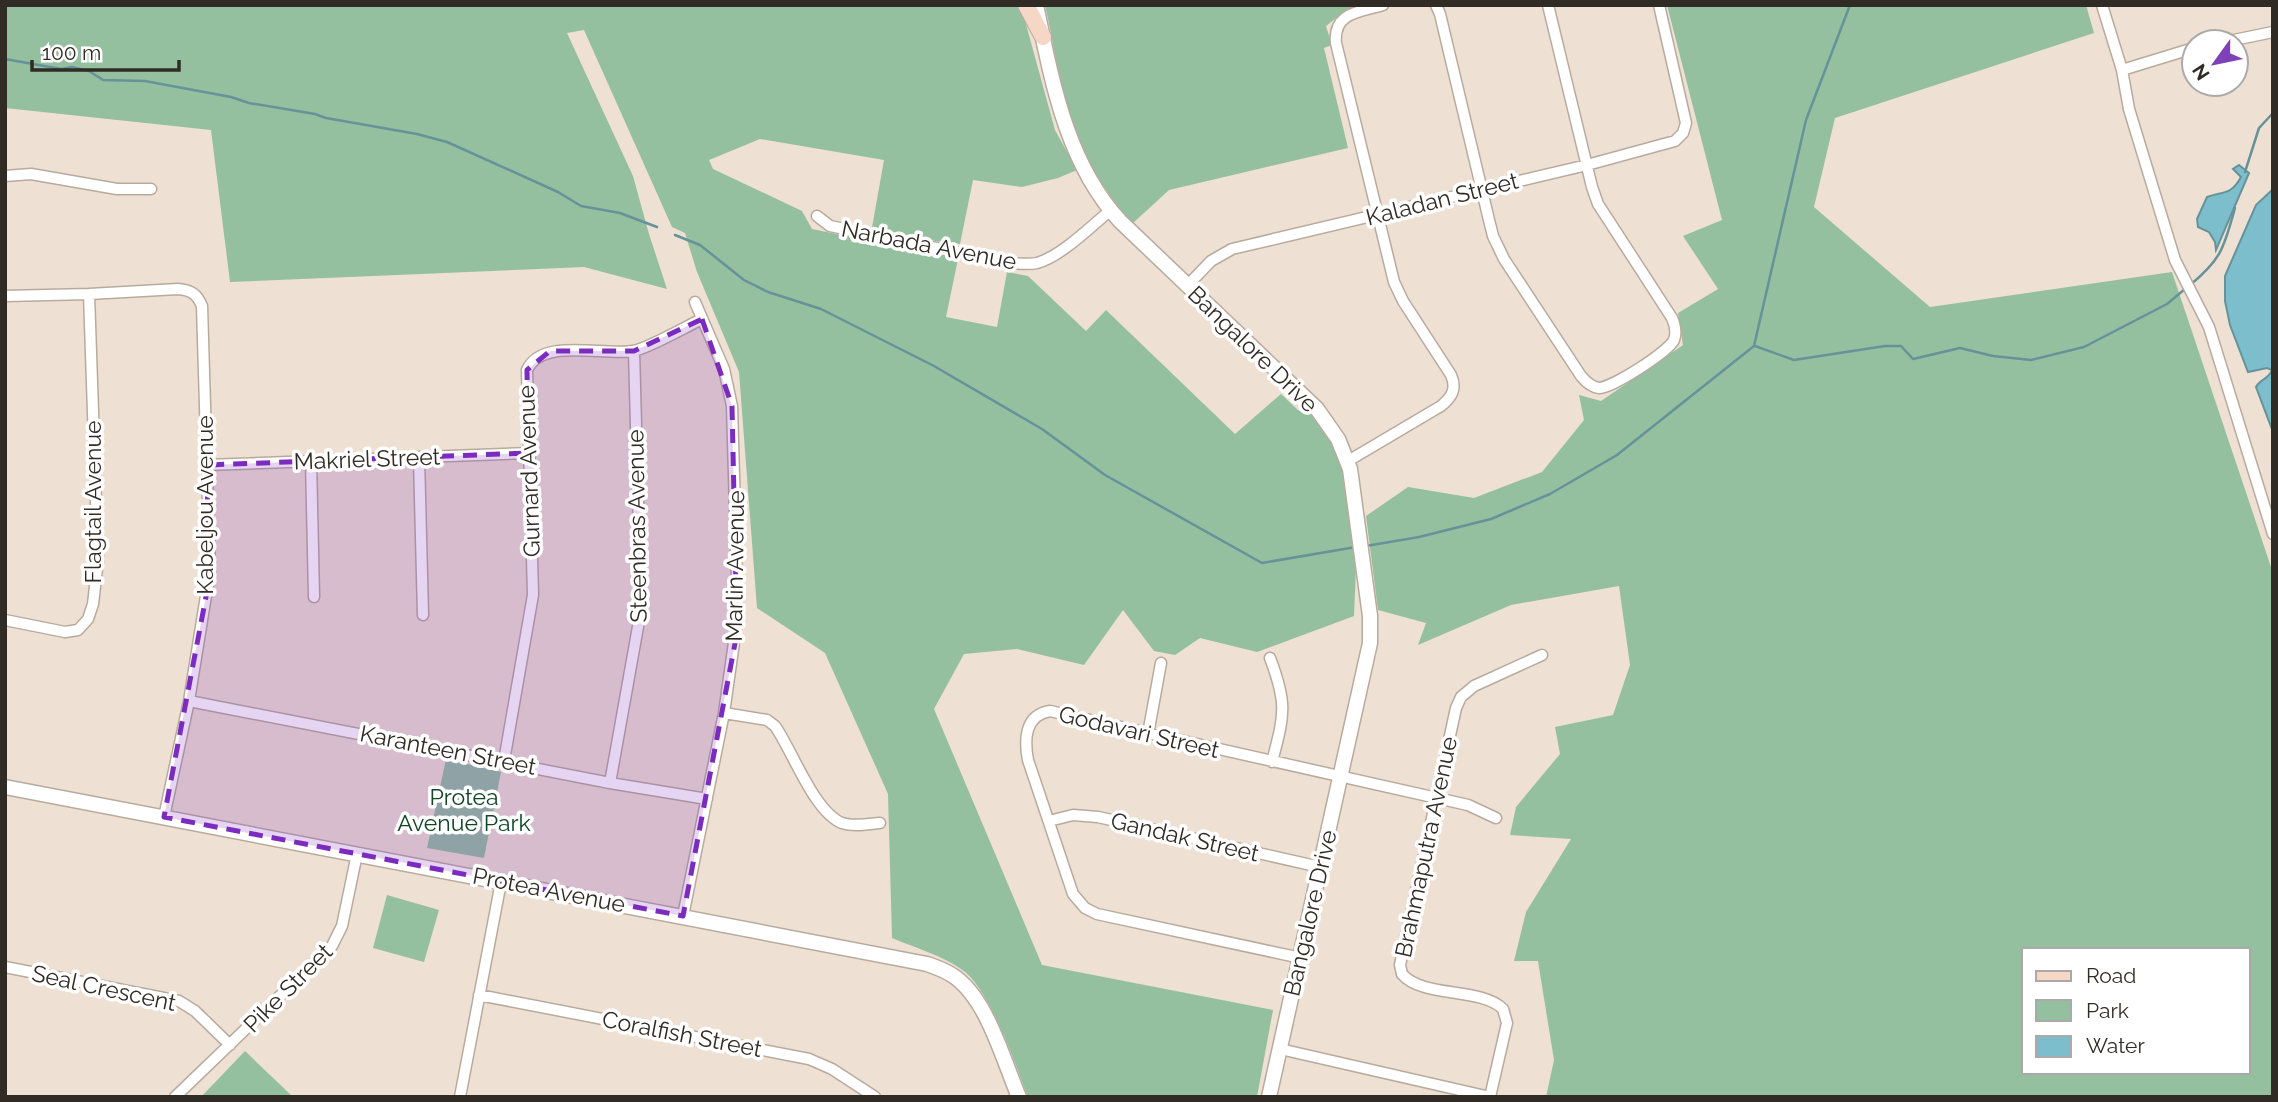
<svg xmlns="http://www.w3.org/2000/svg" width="2278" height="1102" viewBox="0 0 2278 1102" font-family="Raleway,sans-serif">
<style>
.green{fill:#94c09f;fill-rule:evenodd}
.water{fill:#7dbecc;stroke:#66929a;stroke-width:2}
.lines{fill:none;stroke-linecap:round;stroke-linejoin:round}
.stream{stroke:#66929a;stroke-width:2.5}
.minor-casing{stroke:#b8ab9e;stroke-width:13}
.tertiary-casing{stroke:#b8ab9e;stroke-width:17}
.secondary-casing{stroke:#b8ab9e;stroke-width:18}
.minor{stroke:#fff;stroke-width:10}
.tertiary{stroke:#fff;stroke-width:14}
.secondary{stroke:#f6d6c5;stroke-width:16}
.marked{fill:#7b2cbf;fill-opacity:0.2;stroke:#7b2cbf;stroke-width:5;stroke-dasharray:14 9;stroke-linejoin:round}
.labels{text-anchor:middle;stroke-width:7;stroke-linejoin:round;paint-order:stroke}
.street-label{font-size:23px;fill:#302b25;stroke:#fff}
.park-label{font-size:23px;fill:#104525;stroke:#fff}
</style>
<rect width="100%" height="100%" fill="#eee0d2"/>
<path class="green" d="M5 5H1019L1024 17 1055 130 1077 170 1058 178 1022 187 973 180 960 244 871 233 884 160 760 139 709 160 713 169 802 211 812 229 958 259 946 317 997 327 1007 272 1028 276 1086 331 1106 310 1235 434 1281 394 1299 411 1305 406 1314 415 1334 445 1343 467 1356 567 1354 616 1257 652 1200 638 1175 655 1154 651 1123 610 1084 665 1017 649 964 654 934 709 1042 965 1273 1010 1257 1097H1028C1015 1064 990 988 961 969 943 956 913 947 892 938L888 794 825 653 757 608 739 372 697 272 685 233 672 227 584 30 567 33 633 176 649 234 667 289 584 267 230 282 211 130 5 108Z
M1045 5H1372L1340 15 1326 26 1332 45 1324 48 1348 148 1169 190 1132 224C1108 195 1086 163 1073 127 1060 89 1054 45 1045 5Z
M1667 5H2086L2094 33 1835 118 1814 207 1930 307 2172 272 2273 573V1097H1546L1554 1060 1538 961H1514L1526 912 1571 839 1510 835 1516 807 1560 754 1555 727 1613 715 1630 665 1619 586 1511 605 1418 645 1426 623 1378 610 1366 516 1408 487 1474 498 1542 472 1584 420 1579 395 1601 401 1683 345 1678 313 1718 289 1683 236 1722 220ZM2024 950H2248V1072H2024Z
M446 759 501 772 484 858 427 848Z
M387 895 439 910 424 962 373 948Z
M245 1051 293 1097H201Z"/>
<path class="water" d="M2239 165 2249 173 2216 250 2215 242 2209 232 2198 227 2197 219 2207 197C2222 191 2231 196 2241 177L2233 169Z
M2273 189V432L2256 387C2260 379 2269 379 2272 370L2267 368 2248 372 2230 325 2225 301V276L2256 205Z"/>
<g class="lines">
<path class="stream" d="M5 59 61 69 72 67 89 71 103 80 145 81 231 97 249 103 315 114 326 118 417 134 447 142 558 192 581 206 620 213 657 227
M2245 172 2259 128 2273 113
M675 235 700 245 744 280 768 292 821 309 934 366 1042 429 1105 475 1262 563 1356 547
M2190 285C2222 259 2224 247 2235 208
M1755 346 1794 360 1885 346H1901L1913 359 1960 348 1993 356 2031 360 2084 347 2167 304 2185 289
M1366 546 1419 537 1491 519 1550 494 1617 455 1754 346 1806 120 1850 5"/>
<defs>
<path id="minor" d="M1436 5 1440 14 1489 220 1493 236 1504 259 1581 376C1586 382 1591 387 1599 388 1612 388 1668 352 1674 340 1677 332 1675 325 1672 318L1598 204 1592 187 1548 5
M2102 5 2122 70 2129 109 2175 260 2209 327 2273 534
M2224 42 2273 32
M2122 70 2194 48
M5 176 31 174 117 189H151
M817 216 830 226 1009 263C1018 263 1028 265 1037 263 1062 256 1091 226 1111 210
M1187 286 1211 261 1232 249 1587 165 1675 141 1683 133 1686 123 1659 5
M5 296 89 294 178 289C191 290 197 294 202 306L210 571 189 701 164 817
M419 458 423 615
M311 460 314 597
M1348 461 1441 406C1452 397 1457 389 1451 375L1403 301 1394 282 1336 43C1333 12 1360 12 1383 5
M207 465 528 453
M5 620 65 632 78 630 88 619 93 604 98 560 89 294
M1270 658C1288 705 1284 715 1272 762
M189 701 610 783 707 799
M724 713 767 720 775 726C792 750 814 812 842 823 854 827 868 824 880 823
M1148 734 1161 663
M504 761 533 595 527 370C542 337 603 356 633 351 649 348 685 327 702 319
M610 783 641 610 634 351
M1049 821 1073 815 1098 817 1320 867
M683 916 724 713 738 614 732 406 724 369 695 302
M1301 958 1097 914 1085 908 1073 894 1028 760C1024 739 1025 715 1050 711L1468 805 1496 818
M5 967 179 1001 195 1011 230 1045
M479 995 809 1059 832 1069 875 1097
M1280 1049 1490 1097 1507 1023 1503 1009C1481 987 1422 998 1402 974L1400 965 1456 708 1461 697 1474 686 1542 655
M175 1097 332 946 342 926 357 854
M460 1097 501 882"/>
<path id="tertiary" d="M1036 5C1052 81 1066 162 1120 221L1317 409 1338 439 1350 469 1370 616V643L1269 1097
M5 787 927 964C936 967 944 970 952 975 987 997 1003 1060 1019 1097"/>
<path id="secondary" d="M1026 5 1043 37"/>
</defs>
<use href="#minor" class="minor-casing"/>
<use href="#tertiary" class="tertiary-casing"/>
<use href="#secondary" class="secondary-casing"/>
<use href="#minor" class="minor"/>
<use href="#tertiary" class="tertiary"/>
<use href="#secondary" class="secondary"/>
</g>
<path class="marked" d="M702 319 732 406 737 633 683 916 164 817 209 581 207 465 528 453 527 370 550 351H634Z"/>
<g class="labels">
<g class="street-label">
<text transform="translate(1442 199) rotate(-14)" y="8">Kaladan Street</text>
<text transform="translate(929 245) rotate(11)" y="8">Narbada Avenue</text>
<text transform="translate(1253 349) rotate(44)" y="8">Bangalore Drive</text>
<text transform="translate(367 459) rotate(-2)" y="8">Makriel Street</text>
<text transform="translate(529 471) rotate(-92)" y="8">Gurnard Avenue</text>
<text transform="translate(93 502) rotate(-90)" y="8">Flagtail Avenue</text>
<text transform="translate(205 505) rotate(-90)" y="8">Kabeljou Avenue</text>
<text transform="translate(637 526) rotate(-91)" y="8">Steenbras Avenue</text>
<text transform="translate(735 566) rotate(-89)" y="8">Marlin Avenue</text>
<text transform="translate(1139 732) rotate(13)" y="8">Godavari Street</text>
<text transform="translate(448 750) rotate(11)" y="8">Karanteen Street</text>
<text transform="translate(1185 837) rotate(13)" y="8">Gandak Street</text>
<text transform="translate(1426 847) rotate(-78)" y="8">Brahmaputra Avenue</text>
<text transform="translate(549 890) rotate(11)" y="8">Protea Avenue</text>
<text transform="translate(1310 913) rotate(-77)" y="8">Bangalore Drive</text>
<text transform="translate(104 988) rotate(12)" y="8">Seal Crescent</text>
<text transform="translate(288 988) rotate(-45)" y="8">Pike Street</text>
<text transform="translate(682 1034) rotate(11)" y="8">Coralfish Street</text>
</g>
<g class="park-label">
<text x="464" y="805">Protea<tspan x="464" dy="26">Avenue Park</tspan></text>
</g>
</g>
<rect width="2278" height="1102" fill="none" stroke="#302b25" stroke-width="14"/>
<rect x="2022" y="948" width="228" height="126" fill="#ffffff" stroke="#acaaa8" stroke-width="2"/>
<rect x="2036" y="971" width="35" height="10" fill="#f6d6c5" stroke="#acaaa8" stroke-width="2"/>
<text x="2086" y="983" font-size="21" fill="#302b25">Road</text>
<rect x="2036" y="1000" width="35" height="21" fill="#94c09f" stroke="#acaaa8" stroke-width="2"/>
<text x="2086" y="1018" font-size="21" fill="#302b25">Park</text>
<rect x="2036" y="1036" width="35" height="21" fill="#7dbecc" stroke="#acaaa8" stroke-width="2"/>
<text x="2086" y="1053" font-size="21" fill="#302b25">Water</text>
<g transform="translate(2215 63) rotate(237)"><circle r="33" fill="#ffffff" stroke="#acaaa8" stroke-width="2"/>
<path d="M0-5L12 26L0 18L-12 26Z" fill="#7f41b7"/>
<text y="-10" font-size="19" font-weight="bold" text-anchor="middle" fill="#302b25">N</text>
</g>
<path d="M32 60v10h147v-10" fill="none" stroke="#302b25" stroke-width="3.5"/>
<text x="42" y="60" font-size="21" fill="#302b25" stroke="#ffffff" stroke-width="5" paint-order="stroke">100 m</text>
</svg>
